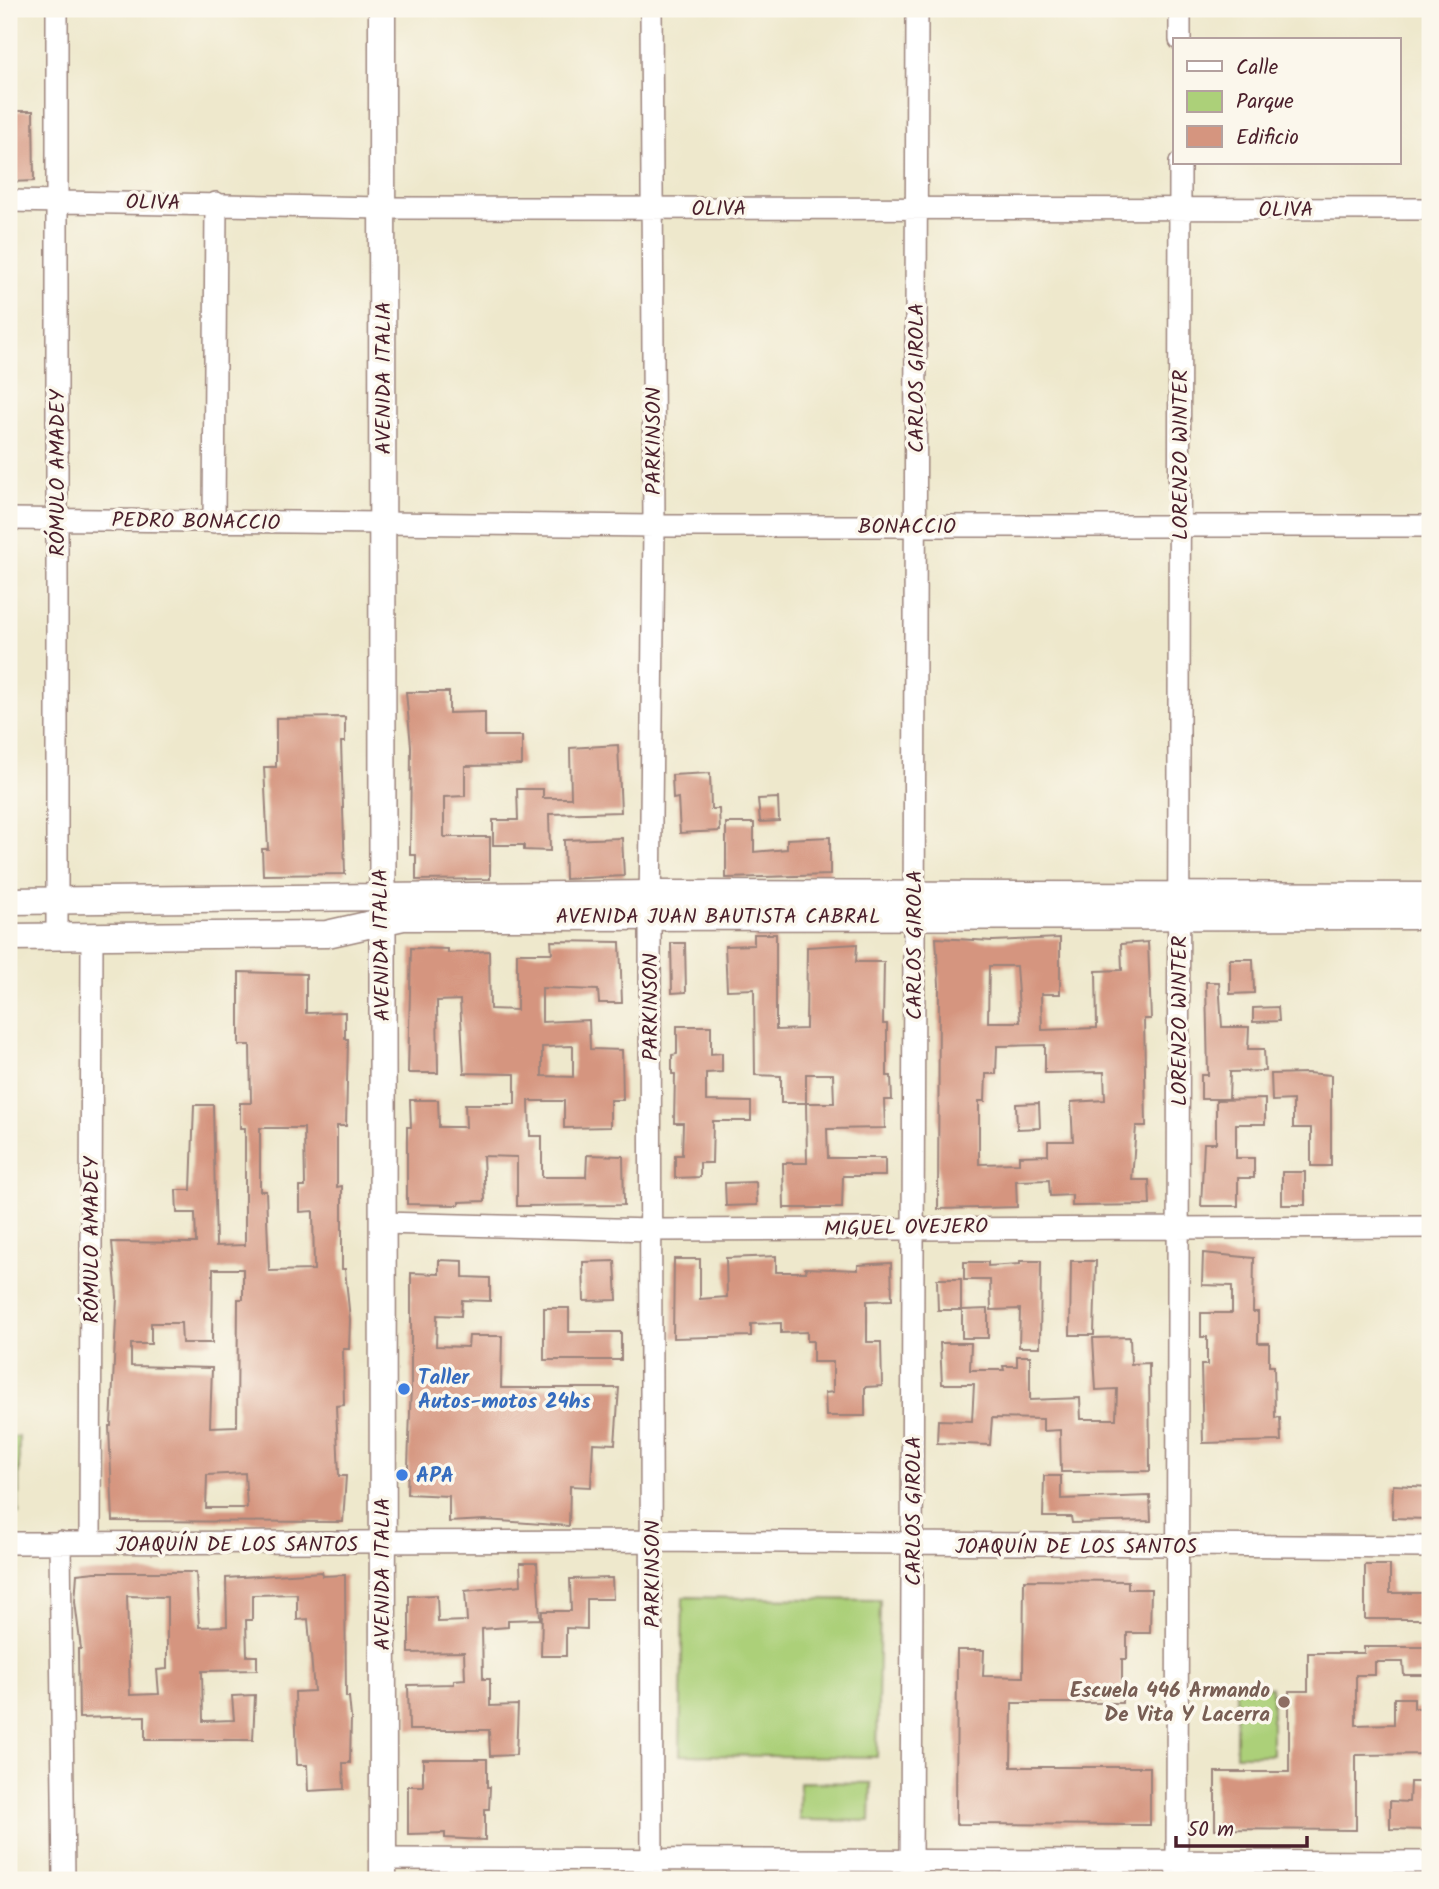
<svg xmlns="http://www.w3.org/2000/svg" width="1439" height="1889" viewBox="0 0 1439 1889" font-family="Kalam,sans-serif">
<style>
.green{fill:#acd079;stroke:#7b7852;stroke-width:2}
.building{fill:#d5957f;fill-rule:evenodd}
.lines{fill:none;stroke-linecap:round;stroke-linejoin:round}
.minor-casing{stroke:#9c847c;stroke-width:24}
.major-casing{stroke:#9c847c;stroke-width:29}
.minor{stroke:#fff;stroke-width:21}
.major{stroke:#fff;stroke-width:26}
.shop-dot{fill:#3f7fe0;stroke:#fbf7ec;stroke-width:2.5}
.education-dot{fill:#8d6e63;stroke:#fbf7ec;stroke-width:2.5}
.labels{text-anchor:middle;stroke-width:7;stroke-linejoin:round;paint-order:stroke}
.street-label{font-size:21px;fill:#4a1f2b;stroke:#fbf7ec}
.shop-label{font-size:21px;font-weight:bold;fill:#366cbe;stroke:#fbf7ec;text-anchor:start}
.education-label{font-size:21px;font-weight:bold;fill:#785e54;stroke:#fbf7ec;text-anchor:end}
</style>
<rect width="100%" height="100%" fill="#fbf7ec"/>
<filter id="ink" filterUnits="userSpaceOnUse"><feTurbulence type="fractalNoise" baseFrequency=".0143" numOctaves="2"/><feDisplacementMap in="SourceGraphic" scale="14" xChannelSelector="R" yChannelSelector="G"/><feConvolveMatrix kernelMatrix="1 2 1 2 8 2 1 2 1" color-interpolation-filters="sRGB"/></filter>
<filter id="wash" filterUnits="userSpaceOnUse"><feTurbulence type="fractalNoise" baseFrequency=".00686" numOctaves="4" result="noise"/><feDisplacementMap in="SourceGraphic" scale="28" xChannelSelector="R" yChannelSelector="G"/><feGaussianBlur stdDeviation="1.57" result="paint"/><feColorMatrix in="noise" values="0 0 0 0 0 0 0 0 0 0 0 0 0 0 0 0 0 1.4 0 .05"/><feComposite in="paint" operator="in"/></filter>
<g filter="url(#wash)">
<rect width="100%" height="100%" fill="#eee8cc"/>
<path class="green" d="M9 1437H19V1514H9Z
M683 1597 880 1600 877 1757 680 1755Z
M1236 1687H1272V1755H1236Z
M800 1782 871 1783 870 1821 799 1820Z"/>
<g id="blocks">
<path class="building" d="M9 111H33L34 181 9 182Z
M406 692H449V713L485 712V736H522V765L465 766V796L444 797V837H490V879L416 880V855H410L411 746Z
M345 717V742H341L345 874 263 875 262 849H268L264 767H276V718Z
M618 745 621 812 549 814 550 851 524 850V845H493V820H518L517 789H543V798H571L570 748Z
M710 773 711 809H719L720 831 680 833 678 798 673 799 672 775Z
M778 798 779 821 760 822 758 799Z
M726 823H754V852L787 849V839L830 837V875L726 878Z
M622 838 624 876 565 879 564 840Z
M754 934H776V1030L806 1029 807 947 857 944 856 962H884L883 1024H887V1076H891L892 1100H884L885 1128 827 1129 828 1158H885V1176H843L842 1208H784L783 1163H807L806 1103H834L833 1074H806V1103H781V1076L755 1075 754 989 727 990 725 946 754 945Z
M936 938 993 941 1060 938V994H1041L1042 1030 1097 1028 1096 971 1122 970 1121 944 1148 942 1151 1019H1144L1146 1126H1136L1132 1180H1149L1150 1205 1072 1206V1195L1050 1196 1049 1180 1016 1181 1017 1207 938 1209 939 984ZM989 966H1016L1020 1022H988ZM1045 1045V1073L1104 1072 1105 1100 1071 1102 1073 1141H1048V1155L1019 1156V1163L979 1164V1101H985L986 1074H996L997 1046Z
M551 941 620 942 622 1003H599L598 990 542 988V1022L589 1020 590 1049 622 1050 623 1100H610V1127L564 1128V1101H529L530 1136H542V1177H586L587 1155 623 1156 624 1205 517 1206V1157L483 1156 485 1201 459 1202V1205L407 1204V1127H411L410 1100H438L439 1127H466L465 1104H515V1074L464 1073 460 1000 437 1001 438 1073H408L411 948 448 949V953L489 951 490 1009 517 1010V953H552ZM573 1046V1077L542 1076V1047Z
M671 943H685L686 992 672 993Z
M1230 959H1253L1254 993 1230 994Z
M239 972 306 974V1013L345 1012V1039H348L346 1126H337V1187L342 1186V1269H345L350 1320 349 1349H343L344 1405 336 1406 339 1476H346L343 1522 113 1521 109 1426H111L117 1297 112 1242 196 1243 195 1213H177L176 1190H191L194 1105H213L216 1246 245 1245V1128H240V1103H251L250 1045H239ZM260 1128H304L305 1187H300V1212L313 1211 314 1270 269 1271 266 1191H260ZM213 1269H243V1299H238L237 1426 210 1427 212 1368 131 1366V1344H151V1323H181L182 1343H212ZM245 1473 247 1508H206L207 1475Z
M1206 982H1219L1222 1027H1249L1248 1049H1264L1265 1071 1230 1072 1229 1099H1201V1075H1208Z
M1278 1007 1279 1021 1253 1022V1008Z
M677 1026H711V1054L722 1053V1072L706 1073V1101L751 1102V1121H713L712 1163H700V1177L675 1178V1155H682L683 1123H674L675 1074H672V1055L677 1054Z
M1307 1073 1331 1075V1166H1311V1128H1293V1100L1272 1101 1271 1074Z
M1265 1099V1124H1236V1158H1254V1178H1238V1206H1201L1204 1143H1216V1100Z
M1039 1103 1040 1128 1017 1129 1016 1104Z
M1282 1172H1305V1205H1282Z
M756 1182 757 1205 726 1206 725 1183Z
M1203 1253 1254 1258 1253 1312H1258V1343H1269V1366H1274L1275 1418 1280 1417 1281 1441 1203 1443 1201 1365H1207V1337H1201V1313H1232V1286L1202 1285Z
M776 1256V1272H806L805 1268 858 1270V1265L891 1263 892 1300 867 1301V1342H881L882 1386 865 1387V1416H826L825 1393 833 1392V1362H813V1341H807V1332L781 1333V1323L751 1324V1336L673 1338 674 1259H700V1299L727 1297 726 1258Z
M439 1260 463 1261V1277L490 1278V1301L462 1300 461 1316 437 1315 436 1346 468 1347 469 1336H502L501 1388H619L615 1444 593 1443 591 1487 570 1486 569 1526 485 1520 449 1522V1496L407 1494 411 1385V1273L439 1274Z
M615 1261 617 1300 584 1301 583 1262Z
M1020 1261H1041L1040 1347H1019L1020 1309 991 1310 990 1280H964V1262H988V1266L1020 1264Z
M1071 1261H1096L1094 1335H1070Z
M937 1279H961V1310H938Z
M544 1308H569V1332H621V1360H544Z
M988 1309V1338H962V1310Z
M1130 1337 1131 1364 1149 1363 1150 1471 1061 1472 1060 1430 1043 1431V1419L992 1418 990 1445 937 1443 938 1420 972 1421 974 1384H942L940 1343H971L970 1370H1004L1003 1366H1017V1356H1030V1400L1080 1398 1081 1419H1116L1117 1389 1096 1390 1093 1338Z
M1044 1476H1061V1499L1150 1496 1151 1521 1072 1523 1071 1517H1043Z
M1393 1485 1430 1487V1519L1392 1518Z
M520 1563H537L540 1619 508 1620V1627L482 1629 483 1679H490V1706L518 1705 516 1755 490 1756 489 1730H409L408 1685 454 1684V1680L465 1679 464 1652 409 1653V1596L437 1595 438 1622 467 1621 465 1591 521 1585Z
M1365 1565H1390V1593H1430V1619H1365Z
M95 1572H196L199 1627 227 1626 226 1578 322 1572 323 1576 345 1575 346 1697H349L351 1717 350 1763H343L344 1789 308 1791 307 1765H297L295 1692 314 1691 308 1619 297 1620V1594L252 1595V1620H246L247 1656H257V1670L202 1671 203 1721 234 1720 232 1696 255 1695 253 1740H145V1716L79 1718 78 1649H81L75 1602 77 1574ZM127 1596 167 1597V1669L157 1670 159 1694 130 1695Z
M612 1578 613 1599H587V1629L566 1628V1656H541L542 1611H571L570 1579Z
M1024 1580 1128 1581V1589H1151L1150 1633H1127V1659H1122V1703H1012L1011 1767H1150V1825L956 1824 957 1650H984L983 1676 1023 1677Z
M1364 1647H1430V1675H1404L1403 1662H1375V1675H1356V1725L1394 1724V1698H1414V1708H1430V1754L1356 1755V1830L1215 1829V1772H1289V1691H1308V1653H1364Z
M423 1759H487V1787H490L489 1809H485V1840L445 1838V1833L408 1834V1786H423Z
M1410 1782H1430V1830L1390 1829V1801L1409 1802Z"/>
</g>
</g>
<g filter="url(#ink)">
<use href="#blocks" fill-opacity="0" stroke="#9c847c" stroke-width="2"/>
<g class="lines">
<defs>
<path id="minor" d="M57 9V938
M651 9 654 526 650 915 652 1880
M1180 40V9
M9 201 382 208 1430 209
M9 519 654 526H1430
M214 522 216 203
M382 1223 651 1230 1430 1227
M60 1542 64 1880
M9 1543 652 1541 1430 1547
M90 1543 92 937
M383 1859 1430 1862
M911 1880 917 9
M1177 1880 1180 163"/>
<path id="major" d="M382 9 383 1880
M9 901 652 894 1430 896
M9 937 327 934 403 917 1430 916"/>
</defs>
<use href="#minor" class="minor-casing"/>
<use href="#major" class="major-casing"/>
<use href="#minor" class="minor"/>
<use href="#major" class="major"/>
</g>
</g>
<g class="shop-dot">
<circle cx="404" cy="1389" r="7"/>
<circle cx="402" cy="1475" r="7"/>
</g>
<circle class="education-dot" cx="1284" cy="1702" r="7"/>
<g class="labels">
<g class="street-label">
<text transform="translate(153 202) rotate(1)" y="7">OLIVA</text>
<text x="719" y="215">OLIVA</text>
<text x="1286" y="216">OLIVA</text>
<text transform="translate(383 378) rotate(-90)" y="7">AVENIDA ITALIA</text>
<text transform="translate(916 378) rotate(-90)" y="7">CARLOS GIROLA</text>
<text transform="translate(653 441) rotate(-90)" y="7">PARKINSON</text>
<text transform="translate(1180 455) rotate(-90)" y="7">LORENZO WINTER</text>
<text transform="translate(57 473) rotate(-90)" y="7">RÓMULO AMADEY</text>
<text transform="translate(196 521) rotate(1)" y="7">PEDRO BONACCIO</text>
<text x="907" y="533">BONACCIO</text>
<text x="718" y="923">AVENIDA JUAN BAUTISTA CABRAL</text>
<text transform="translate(381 945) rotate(-91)" y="7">AVENIDA ITALIA</text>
<text transform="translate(914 945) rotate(-90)" y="7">CARLOS GIROLA</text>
<text transform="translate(650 1007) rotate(-90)" y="7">PARKINSON</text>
<text transform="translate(1179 1021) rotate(-90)" y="7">LORENZO WINTER</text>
<text transform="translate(906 1227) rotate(-1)" y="7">MIGUEL OVEJERO</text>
<text transform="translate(91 1240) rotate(-90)" y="7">RÓMULO AMADEY</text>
<text transform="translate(913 1511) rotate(-90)" y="7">CARLOS GIROLA</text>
<text x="237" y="1551">JOAQUÍN DE LOS SANTOS</text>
<text x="1076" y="1553">JOAQUÍN DE LOS SANTOS</text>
<text transform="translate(382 1574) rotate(-90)" y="7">AVENIDA ITALIA</text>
<text transform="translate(652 1574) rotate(-90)" y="7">PARKINSON</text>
</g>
<g class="shop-label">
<text x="418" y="1384">Taller<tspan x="418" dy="24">Autos-motos 24hs</tspan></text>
<text x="416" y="1482">APA</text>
</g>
<g class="education-label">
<text x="1270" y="1697">Escuela 446 Armando<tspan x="1270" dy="24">De Vita Y Lacerra</tspan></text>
</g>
</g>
<rect width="1439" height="1889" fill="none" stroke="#fbf7ec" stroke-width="35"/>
<rect x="1173" y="38" width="228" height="126" fill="#fbf7ec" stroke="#b4a19f" stroke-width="2"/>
<rect x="1187" y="61" width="35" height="10" fill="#ffffff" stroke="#b4a19f" stroke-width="2"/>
<text x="1236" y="74" font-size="21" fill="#4a1f2b">Calle</text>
<rect x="1187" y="91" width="35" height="21" fill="#acd079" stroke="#b4a19f" stroke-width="2"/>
<text x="1236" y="108" font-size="21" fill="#4a1f2b">Parque</text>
<rect x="1187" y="126" width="35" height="21" fill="#d5957f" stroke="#b4a19f" stroke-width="2"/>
<text x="1236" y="144" font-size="21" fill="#4a1f2b">Edificio</text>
<path d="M1176 1836v10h131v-10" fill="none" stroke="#4a1f2b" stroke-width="3.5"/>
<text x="1187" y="1836" font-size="21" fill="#4a1f2b" stroke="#fbf7ec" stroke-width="5" paint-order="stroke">50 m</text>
</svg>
